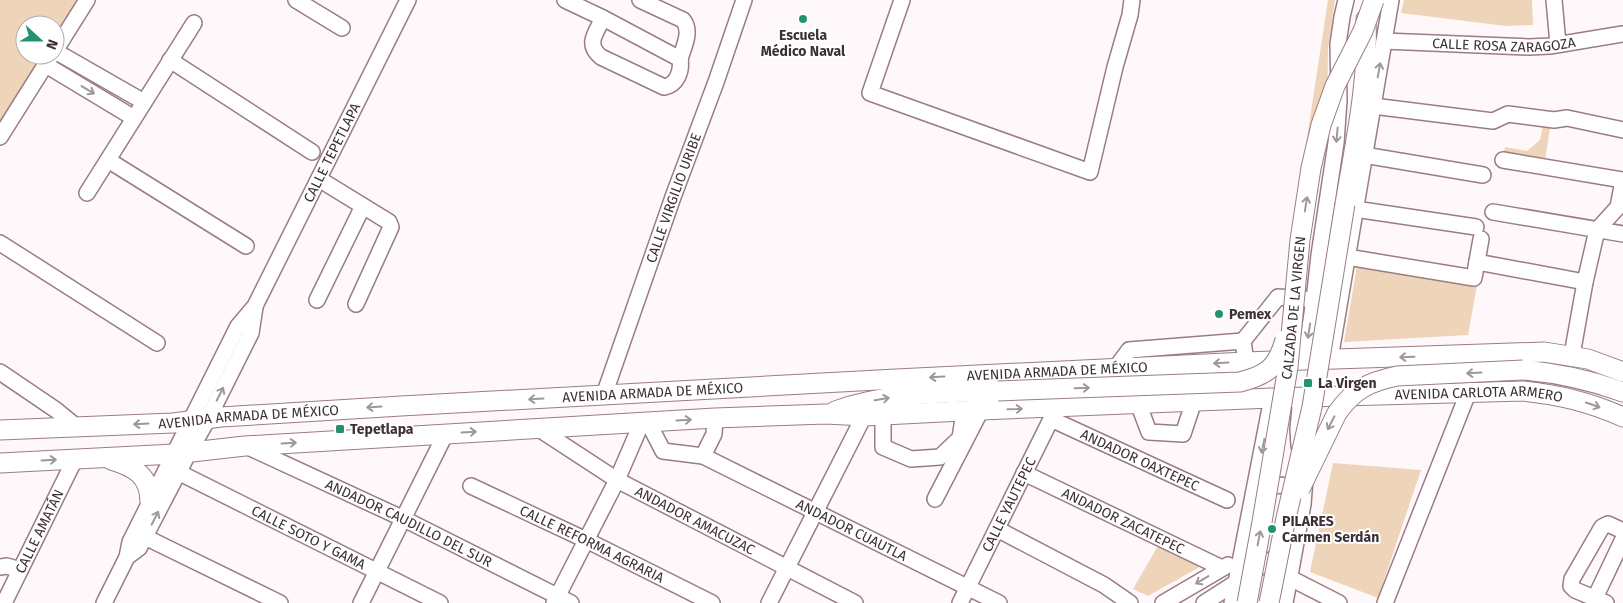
<svg xmlns="http://www.w3.org/2000/svg" width="1623" height="603" viewBox="0 0 1623 603" font-family="'Fira Sans',sans-serif">
<style>
.green{fill:#eed4b8}
.lines{fill:none;stroke-linecap:round;stroke-linejoin:round}
.minor-casing{stroke:#9a7c84;stroke-width:18}
.major-casing{stroke:#9a7c84;stroke-width:21}
.minor{stroke:#fff;stroke-width:15}
.major{stroke:#fff;stroke-width:19}
.major-bridge-casing{stroke:#9a7c84;stroke-width:21;stroke-linecap:butt}
.major-bridge{stroke:#fff;stroke-width:19}
.oneway{stroke:#9e989a}
.poi-dot{fill:#239273;stroke:#fff;stroke-width:2}
.labels{text-anchor:middle;stroke-width:4;stroke-linejoin:round;paint-order:stroke}
.poi-label{font-size:14px;font-weight:bold;fill:#3d3034;stroke:#fff;text-anchor:start}
.street-label{font-size:14px;fill:#3d3034;stroke:#fff}
</style>
<rect width="100%" height="100%" fill="#fff8fa"/>
<path class="green" d="M0 0H81L55 49V25H25V55H51L0 125Z
M1328 0H1335L1328 49 1327 138 1313 220 1295 217Z
M1404 0H1532L1533 25 1506 26 1401 13Z
M1544 120 1551 122 1545 160 1504 153 1505 147 1527 151 1540 140Z
M1358 260 1478 280 1468 335 1344 342Z
M1333 463 1421 470 1378 598 1310 572Z
M1159 544 1205 564 1148 596 1133 589Z"/>
<g class="lines">
<defs>
<g id="minor">
<path d="M296 0 342 28"/>
<path d="M565 0 603 18 680 59C682 71 677 85 664 87L601 57C585 44 596 33 603 18"/>
<path d="M640 0 683 20C692 31 684 46 680 59"/>
<path d="M902 0 870 93 1090 172 1115 67 1130 15 1132 0"/>
<path d="M1554 0 1558 44"/>
<path id="s1" d="M1384 41 1529 47 1550 46 1623 34"/>
<path d="M55 51 144 102"/>
<path d="M55 51 87 0"/>
<path d="M170 60 312 152"/>
<path d="M46 65 134 118"/>
<path d="M1373 106 1493 121 1508 114 1554 120 1567 118 1623 130"/>
<path d="M0 137 51 56"/>
<path d="M1364 155 1483 175"/>
<path d="M108 160 246 246"/>
<path d="M1503 160 1623 180"/>
<path d="M319 179 389 222 391 227 356 304"/>
<path d="M87 193 194 23"/>
<path d="M1355 209 1476 227"/>
<path d="M1493 212 1623 234"/>
<path d="M0 243 157 343"/>
<path d="M1347 257 1474 278 1481 239"/>
<path d="M1477 262 1585 282"/>
<path d="M317 300 363 206"/>
<path d="M1243 341 1278 297 1305 299"/>
<path d="M1572 355 1585 282 1597 230 1618 207 1623 181"/>
<path d="M1330 359 1391 0"/>
<path d="M1305 360 1314 300 1319 255 1336 143 1339 100 1338 44 1342 17 1346 0"/>
<path d="M1115 369 1129 350 1243 341 1246 362"/>
<path d="M0 372 56 410 78 428"/>
<path id="s2" d="M604 395 673 197 716 82 744 0"/>
<path d="M1138 403 1149 432 1183 434 1194 401"/>
<path d="M883 416V447L911 459 940 457 960 438 964 412"/>
<path id="s3" d="M1051 419 1227 500"/>
<path id="s4" d="M648 422 663 451 703 456 999 603"/>
<path id="s5" d="M539 429 617 480 855 603"/>
<path id="s6" d="M246 446 404 519 571 603"/>
<path d="M1299 446 1298 429 1301 397"/>
<path d="M703 456 714 434 715 418"/>
<path id="s7" d="M178 472 440 603"/>
<path id="s8" d="M1024 473 1222 568"/>
<path id="s9" d="M471 486 586 540 712 603"/>
<path d="M1261 495C1273 482 1291 481 1300 498"/>
<path d="M935 499 981 410"/>
<path d="M997 529 1104 585 1130 603"/>
<path d="M145 537 280 603"/>
<path d="M127 557 139 548 189 452 208 419 251 333 255 307"/>
<path d="M0 567 7 566 20 570"/>
<path d="M1290 578 1339 603"/>
<path d="M1595 598 1623 539"/>
<path id="s10" d="M4 603 75 459"/>
<path id="s11" d="M104 603 127 557 130 542 238 326 255 306 408 0"/>
<path d="M361 603 446 433"/>
<path d="M554 603 617 480 642 422"/>
<path d="M769 603 864 416"/>
<path id="s12" d="M960 603 1057 407"/>
<path d="M1163 603 1228 565"/>
<path d="M1204 603 1285 551"/>
<path d="M1232 603 1272 398"/>
<path d="M1285 603 1303 504 1305 479"/>
<path d="M1385 603 1468 393"/>
<path d="M1606 603 1575 590 1571 586 1572 579 1602 527 1608 524 1623 531"/>
</g>
<g id="major">
<path d="M1345 204C1355 143 1369 81 1366 19"/>
<path d="M1523 370C1558 373 1590 380 1623 392"/>
<path d="M835 411C887 392 943 393 998 391"/>
<path id="s13" d="M0 430 173 423 221 417 401 406 896 379 1246 362 1544 352 1588 359 1623 372"/>
<path d="M111 460C134 467 150 475 150 502"/>
<path id="s14" d="M0 463 174 454 245 446 715 418 826 414 864 416 981 410 1272 398 1523 391C1560 395 1589 402 1623 417"/>
</g>
</defs>
<use href="#minor" class="minor-casing"/>
<use href="#major" class="major-casing"/>
<use href="#minor" class="minor"/>
<use href="#major" class="major"/>
<defs>
<g id="major-bridge">
<path d="M998 391 1240 382C1267 375 1277 368 1285 340"/>
<path d="M1300 489 1337 413C1354 389 1369 382 1397 376L1523 370"/>
<path id="s15" d="M1247 603 1262 522 1288 367 1300 240 1311 168 1321 125 1335 86 1363 31 1374 0"/>
<path d="M1269 603 1286 518 1312 407 1345 204"/>
</g>
</defs>
<use href="#major-bridge" class="major-bridge-casing"/>
<use href="#major-bridge" class="major-bridge"/>
</g>
<defs><path id="oneway-shaft" d="M-6 0H5M1.5-3L5.5 0L1.5 3" fill="none" stroke-width="1.6" stroke-linecap="round" stroke-linejoin="round" transform="scale(1.25)"/></defs>
<g class="oneway">
<use href="#oneway-shaft" transform="translate(1379 70) rotate(-80)"/>
<use href="#oneway-shaft" transform="translate(88 90) rotate(31)"/>
<use href="#oneway-shaft" transform="translate(1337 135) rotate(95)"/>
<use href="#oneway-shaft" transform="translate(1306 204) rotate(-81)"/>
<use href="#oneway-shaft" transform="translate(1309 331) rotate(99)"/>
<use href="#oneway-shaft" transform="translate(1407 357) rotate(178)"/>
<use href="#oneway-shaft" transform="translate(1221 363) rotate(177)"/>
<use href="#oneway-shaft" transform="translate(1474 373) rotate(177)"/>
<use href="#oneway-shaft" transform="translate(937 377) rotate(177)"/>
<use href="#oneway-shaft" transform="translate(1082 388) rotate(-2)"/>
<use href="#oneway-shaft" transform="translate(220 394) rotate(-63)"/>
<use href="#oneway-shaft" transform="translate(536 399) rotate(177)"/>
<use href="#oneway-shaft" transform="translate(882 399) rotate(-9)"/>
<use href="#oneway-shaft" transform="translate(1593 405) rotate(19)"/>
<use href="#oneway-shaft" transform="translate(374 407) rotate(176)"/>
<use href="#oneway-shaft" transform="translate(1015 409) rotate(-2)"/>
<use href="#oneway-shaft" transform="translate(684 420) rotate(-3)"/>
<use href="#oneway-shaft" transform="translate(1331 423) rotate(117)"/>
<use href="#oneway-shaft" transform="translate(141 424) rotate(177)"/>
<use href="#oneway-shaft" transform="translate(469 432) rotate(-3)"/>
<use href="#oneway-shaft" transform="translate(289 443) rotate(-3)"/>
<use href="#oneway-shaft" transform="translate(1263 446) rotate(101)"/>
<use href="#oneway-shaft" transform="translate(49 460) rotate(-3)"/>
<use href="#oneway-shaft" transform="translate(155 518) rotate(-63)"/>
<use href="#oneway-shaft" transform="translate(1259 538) rotate(-79)"/>
<use href="#oneway-shaft" transform="translate(1202 580) rotate(149)"/>
</g>
<g class="poi-dot">
<circle cx="803" cy="19" r="5"/>
<circle cx="1219" cy="314" r="5"/>
<rect x="1303" y="378" width="10" height="10" rx="2.5"/>
<rect x="335" y="424" width="10" height="10" rx="2.5"/>
<circle cx="1272" cy="529" r="5"/>
</g>
<g class="labels">
<g class="poi-label">
<text x="803" y="40" text-anchor="middle">Escuela<tspan x="803" dy="16">Médico Naval</tspan></text>
<text x="1229" y="319">Pemex</text>
<text x="1318" y="388">La Virgen</text>
<text x="350" y="434">Tepetlapa</text>
<text x="1282" y="526">PILARES<tspan x="1282" dy="16">Carmen Serdán</tspan></text>
</g>
<g class="street-label">
<text dy="5" stroke="none"><textPath href="#s1" startOffset="120">CALLE ROSA ZARAGOZA</textPath></text>
<text dy="5" stroke="none"><textPath href="#s11" startOffset="506">CALLE TEPETLAPA</textPath></text>
<text dy="5" stroke="none"><textPath href="#s2" startOffset="209">CALLE VIRGILIO URIBE</textPath></text>
<text dy="5" stroke="none"><textPath href="#s15" startOffset="299">CALZADA DE LA VIRGEN</textPath></text>
<text dy="5" stroke="none"><textPath href="#s13" startOffset="1059">AVENIDA ARMADA DE MÉXICO</textPath></text>
<text dy="5" stroke="none"><textPath href="#s13" startOffset="654">AVENIDA ARMADA DE MÉXICO</textPath></text>
<text dy="5" stroke="none"><textPath href="#s14" startOffset="1481">AVENIDA CARLOTA ARMERO</textPath></text>
<text dy="5" stroke="none"><textPath href="#s13" startOffset="249">AVENIDA ARMADA DE MÉXICO</textPath></text>
<text dy="5" stroke="none"><textPath href="#s3" startOffset="98">ANDADOR OAXTEPEC</textPath></text>
<text dy="5" stroke="none"><textPath href="#s12" startOffset="110">CALLE YAUTEPEC</textPath></text>
<text dy="5" stroke="none"><textPath href="#s5" startOffset="181">ANDADOR AMACUZAC</textPath></text>
<text dy="5" stroke="none"><textPath href="#s8" startOffset="110">ANDADOR ZACATEPEC</textPath></text>
<text dy="5" stroke="none"><textPath href="#s6" startOffset="180">ANDADOR CAUDILLO DEL SUR</textPath></text>
<text dy="5" stroke="none"><textPath href="#s4" startOffset="239">ANDADOR CUAUTLA</textPath></text>
<text dy="5" stroke="none"><textPath href="#s10" startOffset="80">CALLE AMATÁN</textPath></text>
<text dy="5" stroke="none"><textPath href="#s7" startOffset="146">CALLE SOTO Y GAMA</textPath></text>
<text dy="5" stroke="none"><textPath href="#s9" startOffset="134">CALLE REFORMA AGRARIA</textPath></text>
</g>
</g>
<g transform="translate(40 40) rotate(111)"><circle r="24" fill="#ffffff" stroke="#b1acae"/>
<path d="M0-4L9 19L0 12L-9 19Z" fill="#239273"/>
<text y="-8" font-size="14" font-weight="bold" text-anchor="middle" fill="#3d3034">N</text>
</g>
</svg>
